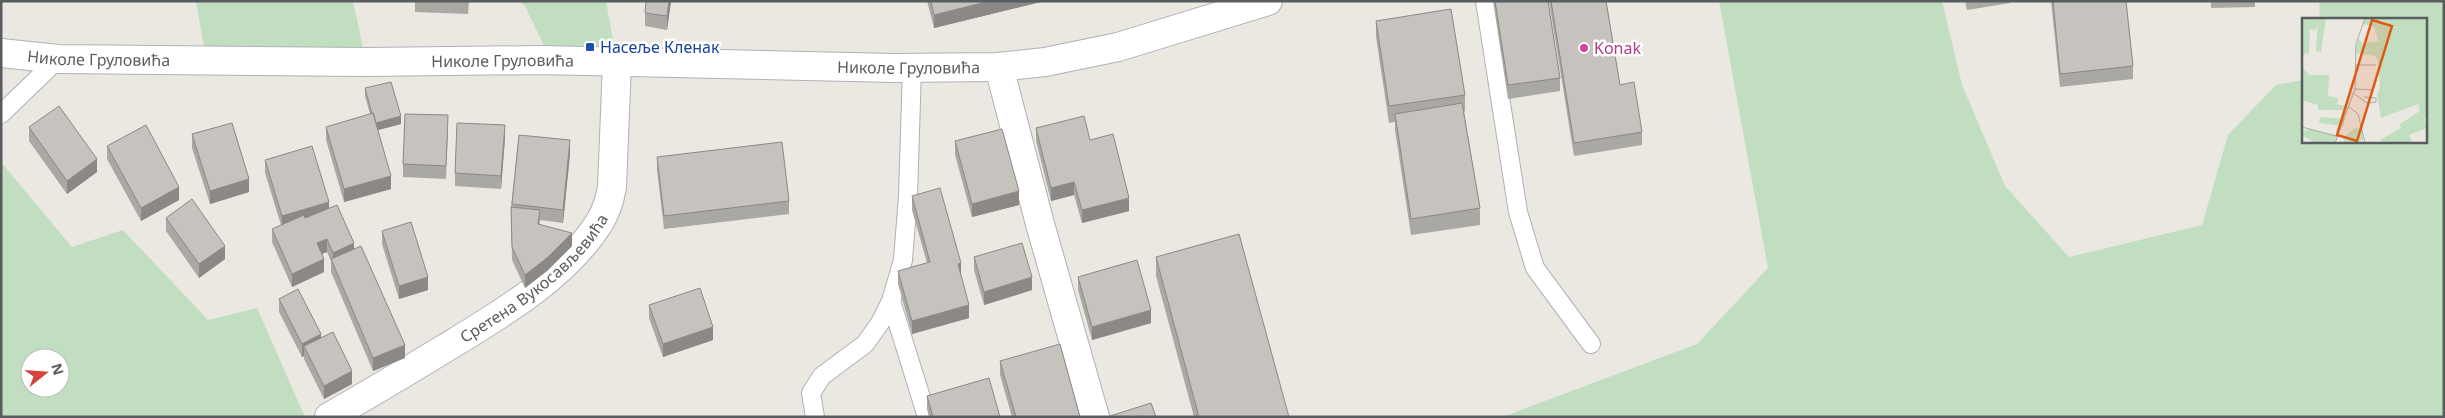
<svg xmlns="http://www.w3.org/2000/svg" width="2445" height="418" viewBox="0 0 2445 418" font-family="'Noto Sans',sans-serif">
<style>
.green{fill:#c1dfc0;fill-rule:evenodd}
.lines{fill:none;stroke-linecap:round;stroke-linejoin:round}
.service-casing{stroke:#aeb1b5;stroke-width:20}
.minor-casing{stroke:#aeb1b5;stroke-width:30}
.tertiary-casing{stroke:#aeb1b5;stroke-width:30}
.service{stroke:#fff;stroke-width:18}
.minor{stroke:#fff;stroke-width:28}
.tertiary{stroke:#fff;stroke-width:28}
.wall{fill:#aaa8a3}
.shaded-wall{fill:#8b8885}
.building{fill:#c6c3be;stroke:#8b8885}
.transit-dot{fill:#1a4fb4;stroke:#fff;stroke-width:2}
.hotel-dot{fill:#d1479c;stroke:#fff;stroke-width:2}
.labels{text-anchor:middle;stroke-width:5;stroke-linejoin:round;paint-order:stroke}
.transit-label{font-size:16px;fill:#164399;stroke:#fff;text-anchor:start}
.hotel-label{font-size:16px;fill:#b23c85;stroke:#fff;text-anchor:start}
.street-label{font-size:16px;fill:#595d60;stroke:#fff}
.inset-road{fill:none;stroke:#acaca9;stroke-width:1}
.view{fill:#e15910;fill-opacity:0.15;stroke:#e15910;stroke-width:2.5}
.inset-edge{fill:none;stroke:#595d60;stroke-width:2.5}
</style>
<rect width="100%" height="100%" fill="#eae8e1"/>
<path class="green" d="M196 1H353L366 62 206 59Z
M518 1H606L617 63 551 60 525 6Z
M1719 1H1942L1962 85 2005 186 2069 257 2202 225 2228 135 2276 85 2304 80V141H2426V19H2320L2319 1H2444V417H1502L1697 344 1768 268Z
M1 162 72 247 123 230 208 320 257 308 305 417H1ZM30 358H60V388H30Z"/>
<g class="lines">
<defs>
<path id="service" d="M1485 1 1518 212 1535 268 1591 344
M1 114 58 59
M891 301 927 417
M815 417 811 393 822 376 865 344 880 323 891 301 903 260 908 196 912 68"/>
<path id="minor" d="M999 67 1040 224 1095 417"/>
<g id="tertiary">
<path id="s1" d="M1 53 58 59 366 62 541 60 894 68 999 67 1045 62 1118 47 1268 1"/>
<path id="s2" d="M329 417C369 394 408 371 447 347 500 315 566 276 599 223 606 212 610 199 612 187L617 63"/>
</g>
</defs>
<use href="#service" class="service-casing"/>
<use href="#minor" class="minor-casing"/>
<use href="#tertiary" class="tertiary-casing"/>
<use href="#service" class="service"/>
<use href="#minor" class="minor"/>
<use href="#tertiary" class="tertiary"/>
</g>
<path class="wall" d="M415 1H469L468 14 415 12Z
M646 1H671L667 30 645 26V13Z
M927 1H1045L934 28Z
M1493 1H1548L1560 78V91L1508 99Z
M1549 1H1606L1620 85 1642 132V145L1574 156Z
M1965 1H2010V3L1967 10Z
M2051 1H2126L2133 66V79L2060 87Z
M2211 1H2255V7L2211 8Z
M1376 21 1465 95V111L1464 112 1480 208V225L1411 235 1395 130V122L1389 123 1376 37Z
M365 88 401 124 378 130 391 189 344 202 326 140V127L370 114 365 96Z
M29 127 97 172 67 194 29 141Z
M1036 128 1090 140 1129 211 1082 223 1074 195 1051 201 1036 141Z
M448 129 446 179 403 177V164Z
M192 134 249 192 210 204 192 148Z
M519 135 570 154 563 223 540 220V224L572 246 547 271 525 288 512 260 511 207Z
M505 138 501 189 455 186V173Z
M955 141 1019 205 972 217 955 155Z
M107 146 179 200 141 221 107 159Z
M657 157 789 201V214L664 229 657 170Z
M265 160 329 208 354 249 405 358 373 371 331 272V261L327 252 322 254 324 272 292 287 272 242V229L281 225 265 173Z
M912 196 961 276 969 318 912 334 898 284V271L927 263 912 210Z
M166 218 225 259 199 278 166 231Z
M382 231 428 290 399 299 382 244Z
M974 257 1032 290 984 305 974 270Z
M1156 257 1289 417H1194L1156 276Z
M1078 277 1151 323 1092 340 1078 290Z
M279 299 321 338 352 384 324 399 304 359V356L302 357 279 312Z
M649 305 713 340 663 357 649 318Z
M1000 361 1080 417H1012L1000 375Z
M927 396 1000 417H929L927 409Z"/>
<path class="shaded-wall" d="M669 1H671L667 30V16Z
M990 1H1045L934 28V15Z
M401 116V124L374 131V123Z
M505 125V138L501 189V176Z
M570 140V154L563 223V210Z
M97 159V172L67 194V181Z
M391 176V189L344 202V189Z
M249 179V192L210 204V191Z
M1074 182V195L1051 201V188Z
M179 187V200L141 221V208Z
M1019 191V205L972 217V204Z
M1129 198V211L1082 223V210Z
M329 202V215L282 229V216Z
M572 233V246L547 271 525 288V275Z
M327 239V252L317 256V243Z
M354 243V257L333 264V253Z
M225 246V259L199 278V264Z
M324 259V272L292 287V274Z
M961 263V276L958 277V264Z
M428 277V290L399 299V286Z
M1032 277V290L984 305V292Z
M969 305V318L912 334V321Z
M1151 310V323L1092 340V327Z
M713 327V340L663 357V344Z
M321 334V348L304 346V356L302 357V344Z
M405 345V358L373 371V358Z
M352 371V384L324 399V386Z"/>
<path class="building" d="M646 1H669L667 16 645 13Z
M931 1H990L934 15Z
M1495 1H1548L1560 78 1508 85Z
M1551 1H1606L1620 85 1634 82 1642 132 1574 143Z
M2053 1H2126L2133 66 2060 74Z
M1451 9 1465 95 1389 106 1376 21Z
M391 82 401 116 376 123 373 113 372 114 365 88Z
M1462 103 1480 208 1411 219 1395 114Z
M59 106 97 159 67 181 29 127Z
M373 113 391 176 344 189 326 127Z
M405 114 448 115 446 166 403 164Z
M1084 116 1090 140 1113 134 1129 198 1082 210 1074 182 1051 188 1036 128Z
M232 123 249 179 210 191 192 134Z
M457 123 505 125 501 176 455 173Z
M146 125 179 187 141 208 107 146Z
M1002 129 1019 191 972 204 955 141Z
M519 135 570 140 563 210 512 204Z
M782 142 789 201 664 216 657 157Z
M312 146 329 202 282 216 265 160Z
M940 188 961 263 958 264 969 305 912 321 898 271 930 262 912 196Z
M192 199 225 246 199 264 166 218Z
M337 205 354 243 333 253 327 239 317 243 324 259 292 274 272 229 304 215 305 218Z
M511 207 540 210 538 224 572 233 547 258 525 275 512 247Z
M411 222 428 277 399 286 382 231Z
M1239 234 1289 417H1199L1156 257Z
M1022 243 1032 277 984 292 974 257Z
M361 246 405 345 373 358 331 259Z
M1137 260 1151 310 1092 327 1078 277Z
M700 288 713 327 663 344 649 305Z
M298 289 321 334 302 344 279 299Z
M333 332 352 371 324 386 304 346Z
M1060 344 1080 417H1016L1000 361Z
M989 378 1000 417H933L927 396Z
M1151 403 1156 417H1107Z"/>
<rect class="transit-dot" x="585" y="42" width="10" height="10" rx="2.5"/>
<circle class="hotel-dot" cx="1584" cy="48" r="5"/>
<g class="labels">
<g class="transit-label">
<text x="600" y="53">Насеље Кленак</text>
</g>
<g class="hotel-label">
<text x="1594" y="54">Konak</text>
</g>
<g class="street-label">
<text dy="6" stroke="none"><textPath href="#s1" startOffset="98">Николе Груловића</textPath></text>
<text dy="6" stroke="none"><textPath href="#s1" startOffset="502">Николе Груловића</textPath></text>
<text dy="6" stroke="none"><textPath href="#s1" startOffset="908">Николе Груловића</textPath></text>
<text dy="6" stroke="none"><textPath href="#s2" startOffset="249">Сретена Вукосављевића</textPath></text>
</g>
</g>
<g transform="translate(2302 18)">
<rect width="125" height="125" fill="#eae8e1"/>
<path d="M0 0H24L19 34 14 33 16 3 14 12 8 11 7 35 0 37ZM63 0H125V100L122 101 125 110 107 117 111 125H81L78 122 99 110 98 106 118 93 116 86 79 100 75 76 78 70 76 42 73 38 54 35 56 20 60 25 77 23 72 9 61 6ZM0 49 7 57H27L26 78 36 80 35 86 47 89 46 92H16V87L3 83 0 85ZM18 99 43 101 41 108 17 105ZM60 109 62 122 43 125 41 120 53 110ZM7 111 34 117 33 125H12L0 117V113Z" fill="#c1dfc0"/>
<path class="inset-road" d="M53 47H74M53 71 71 72M51 75 65 85 74 84V80L62 79M47 89 56 96 63 125M0 109 37 119M33 125 53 71 54 26 63 0"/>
<path class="view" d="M70 2 90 8 55 123 35 117Z"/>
<rect width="125" height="125" class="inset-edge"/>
</g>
<rect width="2445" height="418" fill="none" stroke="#595d60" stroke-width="5"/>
<g transform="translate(45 373) rotate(73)"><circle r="24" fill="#ffffff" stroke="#bdbebf"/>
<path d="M0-4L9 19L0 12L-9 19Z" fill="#d3443e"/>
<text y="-8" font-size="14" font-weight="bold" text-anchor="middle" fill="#595d60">N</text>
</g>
</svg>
